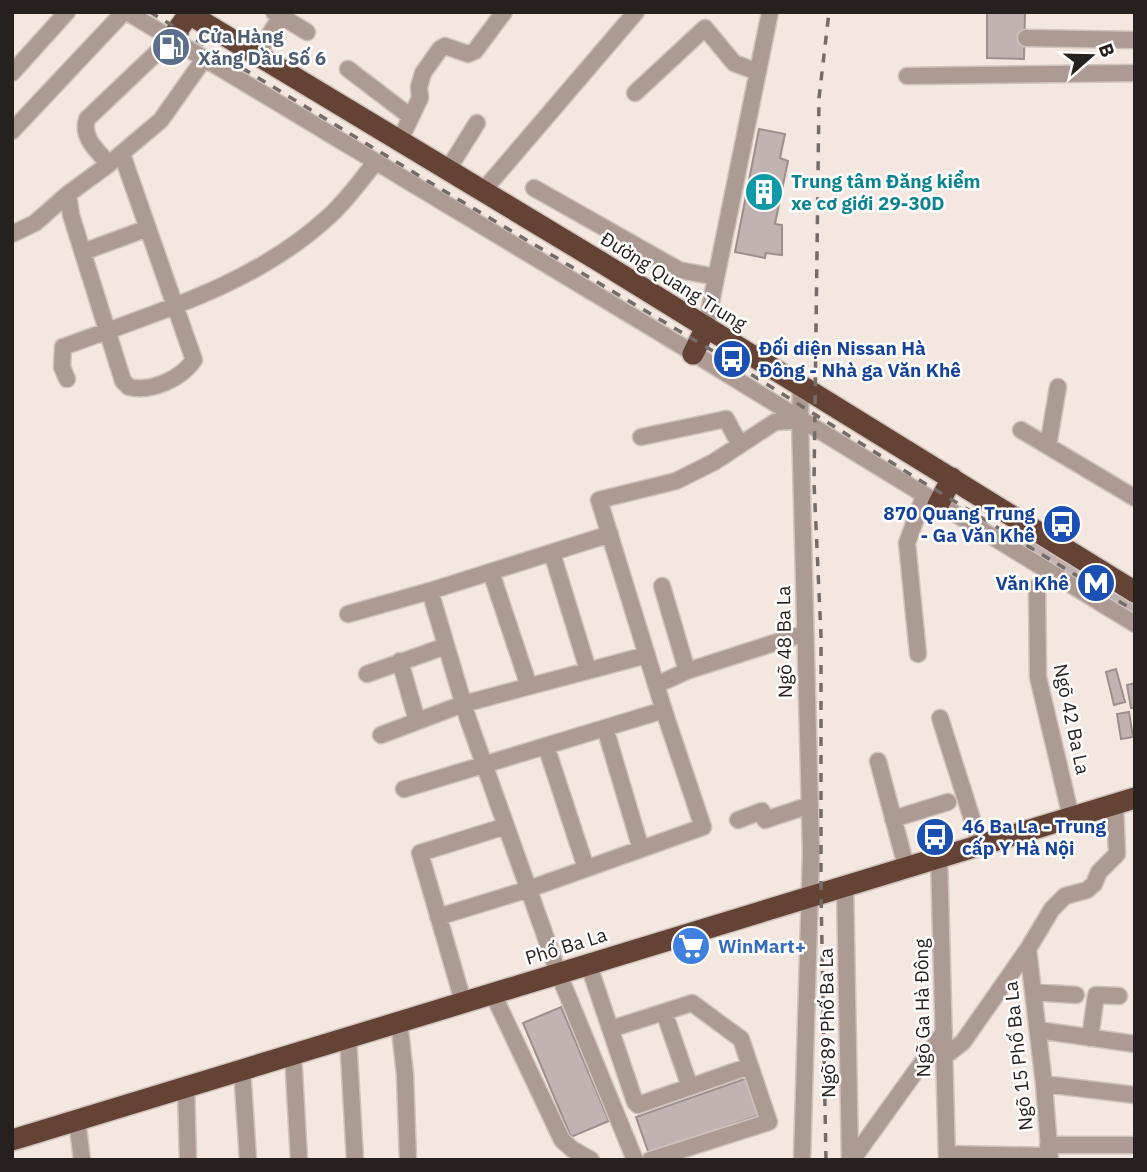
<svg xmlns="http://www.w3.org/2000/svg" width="1147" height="1172" viewBox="0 0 1147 1172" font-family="'IBM Plex Sans',sans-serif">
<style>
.building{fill:#c2b2b1;stroke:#9e8f8e;stroke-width:2}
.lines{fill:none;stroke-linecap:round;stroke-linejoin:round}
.minor-casing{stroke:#cfc3bd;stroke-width:19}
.highway-casing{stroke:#cfc3bd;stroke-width:24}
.minor{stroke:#ad9a93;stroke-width:16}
.highway{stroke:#644234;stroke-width:21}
.rail{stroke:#746c68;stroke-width:3.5;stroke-dasharray:9 9;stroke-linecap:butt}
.labels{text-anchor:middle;stroke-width:5;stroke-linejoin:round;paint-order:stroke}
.service-label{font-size:19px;font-weight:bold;fill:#4e5e75;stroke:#fff;text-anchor:start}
.culture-label{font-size:19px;font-weight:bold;fill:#0d838f;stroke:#fff;text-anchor:start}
.street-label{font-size:19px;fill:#26211f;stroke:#fff}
.transit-label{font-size:19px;font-weight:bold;fill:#164399;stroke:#fff;text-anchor:start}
.shop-label{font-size:19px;font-weight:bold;fill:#366cbe;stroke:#fff;text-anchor:start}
</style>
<rect width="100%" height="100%" fill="#f4e7e0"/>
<path class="building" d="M987 12H1025L1024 59 987 58Z
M759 129 785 134 780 158 788 161 775 224 782 225V255L766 253 765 258 735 252Z
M1034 520 1135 584V630L1013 554Z
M1116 669 1125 702 1114 705 1106 672Z
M1135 683V708H1131L1127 685Z
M1129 712 1133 737 1121 739 1117 714Z
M561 1007 609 1121 571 1137 523 1023Z
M747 1078 760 1115 649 1154 636 1117Z"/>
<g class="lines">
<defs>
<path id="minor" d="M127 12 662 334 1135 624
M274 12 307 32
M1026 38 1135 40
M257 55 281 16
M348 69 411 117
M12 73 67 12
M907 76 1135 73
M635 93 705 28 734 63 758 72
M12 131 124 12
M399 142 420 98 419 87 423 73 440 49 445 46 468 54 475 51 504 12
M109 164C98 151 81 138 87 119L171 39
M447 171 477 123
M534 188 679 270 716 277
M482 192 636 12
M68 194 71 215 123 381 129 387C152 392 181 379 194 360L124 160
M12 234 35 223 68 194 109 164 161 120 204 59
M83 252 148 228
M706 327 770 12
M67 379 62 367 63 347C154 313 252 286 326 219 345 203 359 182 375 163
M801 387 800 420 811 852 802 1160
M1021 430 1135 498
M641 437 726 419 740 445
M1048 446 1058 387
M552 553 588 670
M491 572 529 686
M1037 587 1038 677 1071 817
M430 591 468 719 558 972 635 1160
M348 614 430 591 610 534
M918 654 907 543 924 496
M400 661 417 721
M687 671 805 633
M367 674 446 646
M656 685 687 671 662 586
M940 718 980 844
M605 728 641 849
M381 735 463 704 647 655
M546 746 586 868
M878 761 906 866
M404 789 664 710
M893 819 948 802
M738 820 762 811 765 820 810 805
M939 856 947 1160
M845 884 850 1160
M438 917 529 889 703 827 666 717 599 500 676 481 714 462 775 422 800 420
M1028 949 1044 1084 1050 1160
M588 963 635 1102 638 1105 750 1066
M492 992 562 1140 572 1149 591 1160
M1033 992 1076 995
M463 1001 420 853 506 826
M664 1012 690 1087
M399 1021 405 1075 408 1160
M611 1029 692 1003 741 1039 769 1122 650 1160
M1038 1030 1135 1044
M348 1037 355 1160
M1090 1038 1096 995 1119 996
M293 1054 299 1160
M944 1057 963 1042 1028 949 1052 909 1065 896 1087 890 1094 884 1099 872 1117 854 1115 804
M242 1069 248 1160
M1044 1084 1135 1095
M186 1086 188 1160
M77 1120 82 1160
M1048 1145H1135
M947 1154 1050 1156
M852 1160 944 1032"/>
<path id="highway" d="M186 12 599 261 1135 592
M171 39 189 14
M693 354 706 327
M938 505 952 478
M12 1140 1135 798"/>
</defs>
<use href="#minor" class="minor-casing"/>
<use href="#highway" class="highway-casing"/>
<use href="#minor" class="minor"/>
<use href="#highway" class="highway"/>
<path class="rail" d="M150 12 436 186 733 363 921 481 1135 611
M826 1160 821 892V636L814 483 819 98 829 12"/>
</g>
<defs>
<symbol id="fuel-disc" viewBox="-11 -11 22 22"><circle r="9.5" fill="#5c6f8a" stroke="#fff"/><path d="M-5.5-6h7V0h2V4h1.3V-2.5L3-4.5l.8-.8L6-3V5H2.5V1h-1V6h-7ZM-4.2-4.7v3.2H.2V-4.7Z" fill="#fff"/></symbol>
<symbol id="building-disc" viewBox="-11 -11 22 22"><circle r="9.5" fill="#0f9aa8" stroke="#fff"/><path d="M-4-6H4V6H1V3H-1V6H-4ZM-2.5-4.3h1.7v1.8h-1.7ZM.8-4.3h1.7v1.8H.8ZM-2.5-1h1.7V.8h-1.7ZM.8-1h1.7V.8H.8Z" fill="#fff"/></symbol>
<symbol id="bus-disc" viewBox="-11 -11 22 22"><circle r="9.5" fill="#1a4fb4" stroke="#fff"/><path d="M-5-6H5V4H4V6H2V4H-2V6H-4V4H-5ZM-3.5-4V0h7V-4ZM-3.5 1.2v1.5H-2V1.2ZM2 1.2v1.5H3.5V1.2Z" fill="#fff"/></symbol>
<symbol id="metro-disc" viewBox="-11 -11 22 22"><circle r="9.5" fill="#1a4fb4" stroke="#fff"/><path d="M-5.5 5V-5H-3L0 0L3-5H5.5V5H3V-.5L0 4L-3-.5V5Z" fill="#fff"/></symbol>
<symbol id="supermarket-disc" viewBox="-11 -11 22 22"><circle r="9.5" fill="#3f7fe0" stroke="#fff"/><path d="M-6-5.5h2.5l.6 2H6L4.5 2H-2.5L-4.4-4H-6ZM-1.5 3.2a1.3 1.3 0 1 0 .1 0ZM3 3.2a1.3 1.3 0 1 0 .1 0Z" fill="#fff"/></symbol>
</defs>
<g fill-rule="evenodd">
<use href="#fuel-disc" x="149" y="25" width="44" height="44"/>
<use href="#building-disc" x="742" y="170" width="44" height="44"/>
<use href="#bus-disc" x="710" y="337" width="44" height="44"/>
<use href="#bus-disc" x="1040" y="502" width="44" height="44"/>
<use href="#metro-disc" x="1074" y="561" width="44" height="44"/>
<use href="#bus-disc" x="913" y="815" width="44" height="44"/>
<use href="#supermarket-disc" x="669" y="924" width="44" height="44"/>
</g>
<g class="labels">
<g class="service-label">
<text x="198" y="43">Cửa Hàng<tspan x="198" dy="22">Xăng Dầu Số 6</tspan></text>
</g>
<g class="culture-label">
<text x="791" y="188">Trung tâm Đăng kiểm<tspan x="791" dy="22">xe cơ giới 29-30D</tspan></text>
</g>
<g class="street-label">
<text transform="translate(674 281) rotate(32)" y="7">Đường Quang Trung</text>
<text transform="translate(784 642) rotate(-91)" y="7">Ngõ 48 Ba La</text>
<text transform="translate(1072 719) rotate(78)" y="7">Ngõ 42 Ba La</text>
<text transform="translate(566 946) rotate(-17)" y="7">Phố Ba La</text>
<text transform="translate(922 1008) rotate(-91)" y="7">Ngõ Ga Hà Đông</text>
<text transform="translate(827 1023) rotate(-91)" y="7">Ngõ 89 Phố Ba La</text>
<text transform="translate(1018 1056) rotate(-96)" y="7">Ngõ 15 Phố Ba La</text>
</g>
<g class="transit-label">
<text x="759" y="355">Đối diện Nissan Hà<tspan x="759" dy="22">Đông - Nhà ga Văn Khê</tspan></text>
<text x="1035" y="520" text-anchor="end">870 Quang Trung<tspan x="1035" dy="22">- Ga Văn Khê</tspan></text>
<text x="1069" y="590" text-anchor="end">Văn Khê</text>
<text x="962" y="833">46 Ba La - Trung<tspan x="962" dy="22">cấp Y Hà Nội</tspan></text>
</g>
<g class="shop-label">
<text x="718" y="953">WinMart+</text>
</g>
</g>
<rect width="1147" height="1172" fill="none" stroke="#26211f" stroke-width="28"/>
<g transform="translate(1091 56) rotate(70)" stroke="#ffffff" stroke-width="5" paint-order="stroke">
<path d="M0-5L12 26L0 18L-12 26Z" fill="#26211f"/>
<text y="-10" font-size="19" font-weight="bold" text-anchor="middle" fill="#26211f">B</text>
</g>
</svg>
